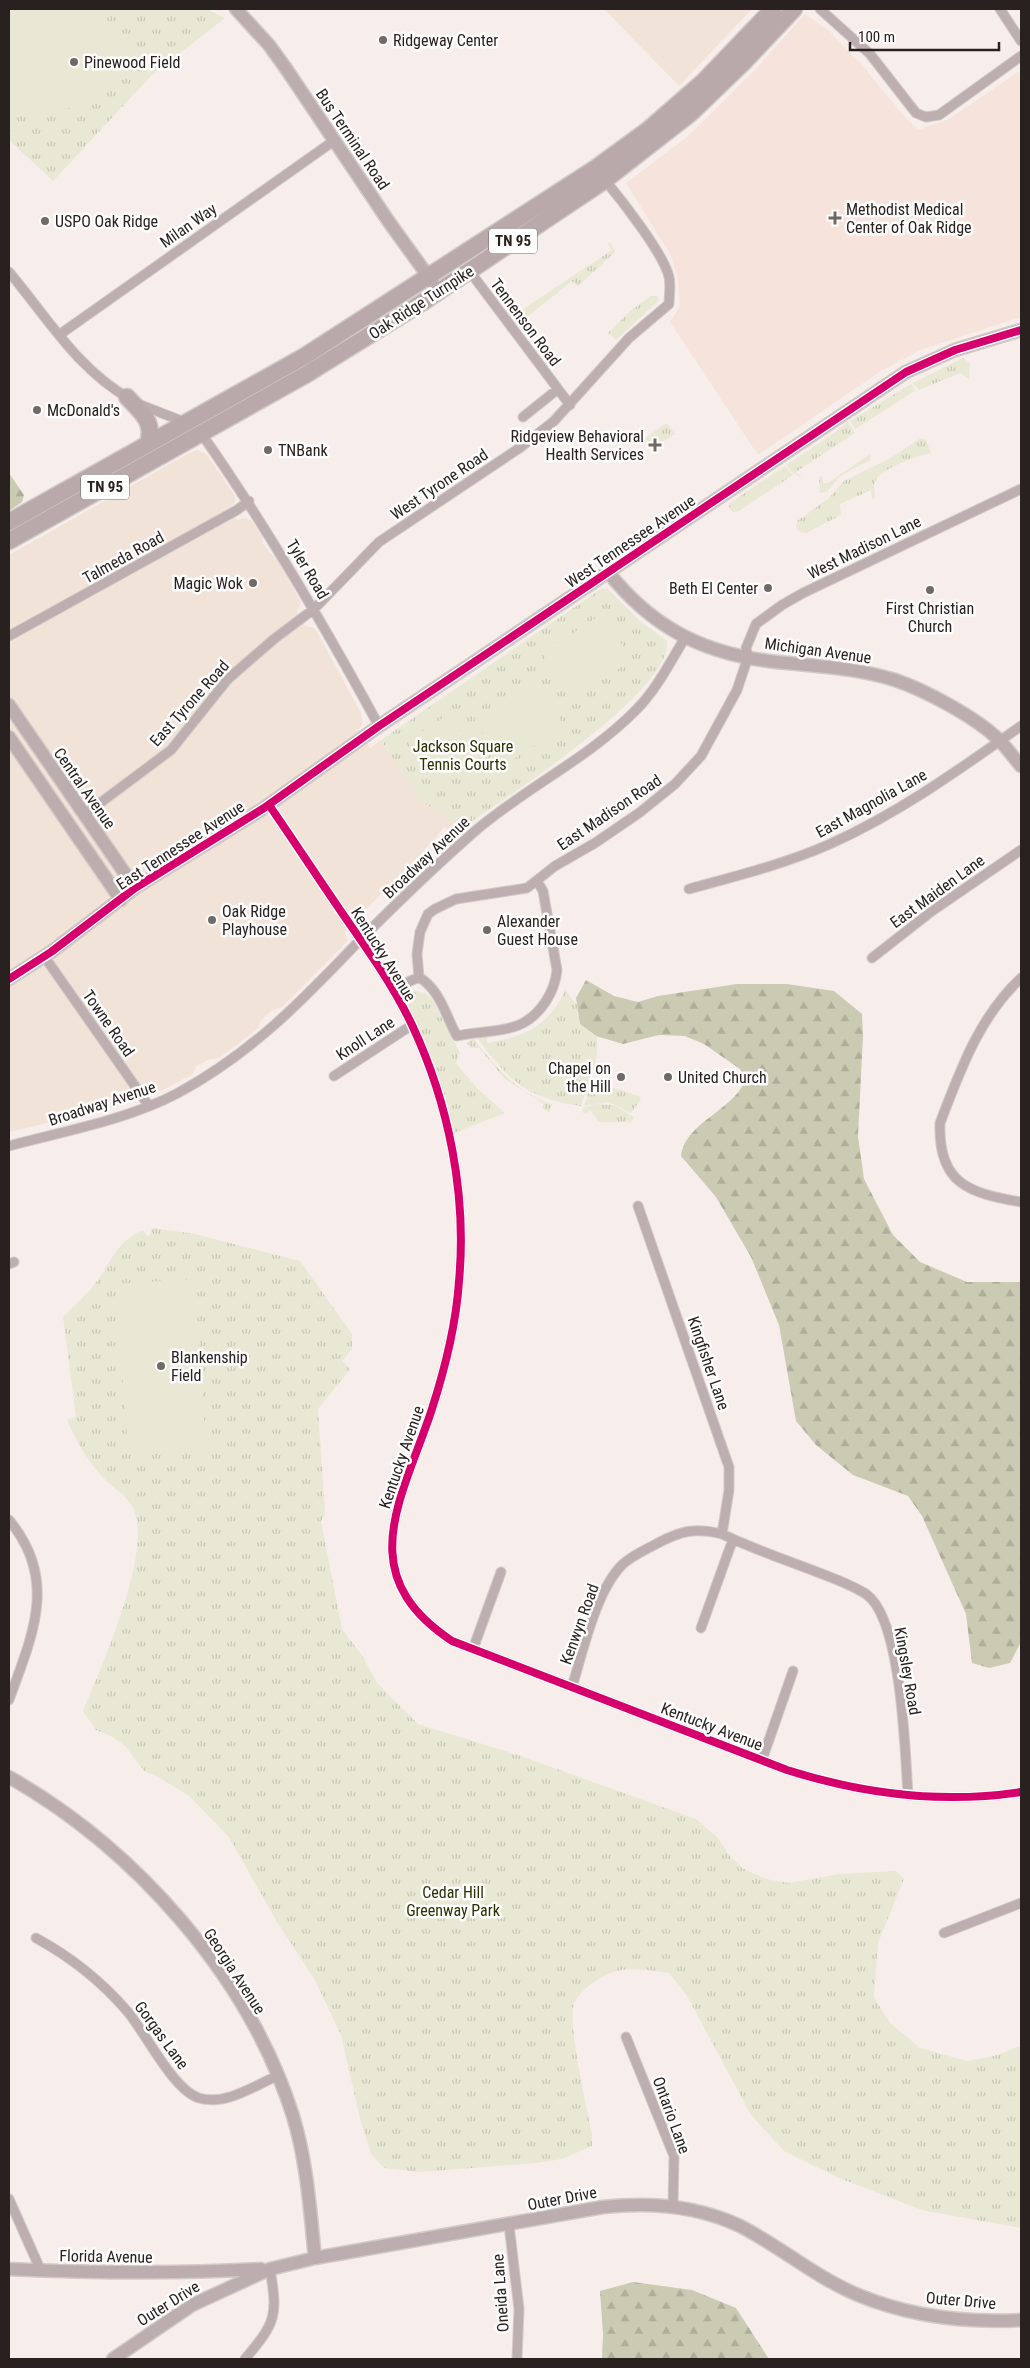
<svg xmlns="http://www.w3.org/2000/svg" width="1030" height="2368" viewBox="0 0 1030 2368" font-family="'Roboto Condensed',sans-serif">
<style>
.commercial{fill:#f2e3d9}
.built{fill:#f5e3dc}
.grass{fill:url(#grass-tufts)}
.forest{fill:url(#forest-firs)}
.garden{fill:#e8e8d4}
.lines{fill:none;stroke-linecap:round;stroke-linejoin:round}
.street-casing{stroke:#d1cac7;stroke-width:11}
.secondary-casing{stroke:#d1cac7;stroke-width:15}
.highway-casing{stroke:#d1cac7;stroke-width:19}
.street{stroke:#bdafb0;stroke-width:9}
.secondary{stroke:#bcadae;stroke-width:12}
.highway{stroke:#baa9aa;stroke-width:16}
.cycleway-casing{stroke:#fdfdfd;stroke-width:11}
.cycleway{stroke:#d6006c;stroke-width:8}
.poi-dot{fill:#706966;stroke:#fdfdfd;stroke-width:2}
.labels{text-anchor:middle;stroke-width:5;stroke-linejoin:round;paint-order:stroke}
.shield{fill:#fdfdfd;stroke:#686362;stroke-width:1}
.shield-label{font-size:15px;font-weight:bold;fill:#28211f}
.poi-label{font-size:16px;fill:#28211f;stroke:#fdfdfd;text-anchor:start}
.street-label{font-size:16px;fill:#28211f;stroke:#fdfdfd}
.park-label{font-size:16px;fill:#2a3100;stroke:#fdfdfd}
</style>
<defs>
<pattern id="grass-tufts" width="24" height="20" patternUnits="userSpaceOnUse" patternTransform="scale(1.25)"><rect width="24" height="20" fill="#e8e8d4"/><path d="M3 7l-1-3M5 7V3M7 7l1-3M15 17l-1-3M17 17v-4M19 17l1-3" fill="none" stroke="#c7c7b6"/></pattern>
<pattern id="forest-firs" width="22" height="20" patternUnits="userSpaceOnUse" patternTransform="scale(1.25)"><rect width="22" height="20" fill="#cbcbb4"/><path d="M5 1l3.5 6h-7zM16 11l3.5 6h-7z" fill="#aeae9a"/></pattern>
</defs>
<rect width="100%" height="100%" fill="#f7eeeb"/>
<path class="commercial" d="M604 9H752L679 86Z
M198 450 207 455 235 496V502L231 507 237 520 245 518 251 520 263 537 262 542 270 553 276 557 301 602 297 612 305 626 315 628 361 713 363 723 358 731 370 748 381 740 423 803 445 814 463 831 455 834 444 827 433 841 345 931 347 941 341 948 282 1007 271 1011 260 1022 259 1028 222 1056 216 1059H210L196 1066 193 1074 157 1093H150L124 1105 9 1132V555L189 453Z"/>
<path class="built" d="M805 14 829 31 861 64 904 116 918 130 949 119 1021 70V317L920 350 881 371 758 455 670 322 680 306 677 275 670 254 626 183 687 137 752 73Z"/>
<path class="grass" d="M9 9H207L225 18 151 76 53 181 9 140Z
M609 242 615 250 613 254 578 286 572 281 522 321 526 327 524 330 508 310 513 308 517 313 612 250 608 244Z
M651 296H657L659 298 657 302 616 340 608 333 630 311Z
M963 358 970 363 969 379 960 373 919 390 913 383Z
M911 384 915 391 855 429 850 421Z
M848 422 855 433 796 472 804 479 792 472 786 465 826 439Z
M667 423 675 434 652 449 645 438Z
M921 438 926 440 931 453C918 456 880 468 875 482 873 487 875 493 875 498L872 499 871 490 840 504 841 515 806 533 798 531 796 527 797 521 829 498 844 481 889 459Z
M870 454V460L840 476 827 492 820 493 819 477 822 476 823 483H828Z
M785 466 793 475 739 511 732 512 729 507 730 503Z
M601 589H608L639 620 667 641C673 691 502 800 461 829L445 814 423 803 381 740Z
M565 990 577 1005 580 1024 597 1038V1056L581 1106C526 1098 508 1080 476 1036H487V1043C523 1037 549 1027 565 990Z
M414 991 425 993 432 999 460 1053 456 1063 477 1088 505 1113 454 1133 435 1066 408 1006 407 999Z
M473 1038C494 1065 517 1094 552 1104L549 1112 544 1110 543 1103 505 1079 479 1048H471L467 1043Z
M592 1081 639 1096 641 1099 631 1113 609 1102 584 1106Z
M596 1104 614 1105 634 1117 631 1122H599L590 1110 586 1114 582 1112 583 1108Z
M152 1228 195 1234 300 1261 352 1334V1349L342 1361 350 1369 318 1409 325 1515 321 1521 342 1629 361 1654 378 1684 418 1724 518 1755 696 1819 717 1837 729 1855 742 1868 766 1879 788 1883 839 1874 896 1871 904 1879 878 1943 874 1997 889 2022 920 2048 967 2061 994 2056 1021 2046V2228L922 2210 839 2178 784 2151 751 2115 686 1994 669 1973C653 1971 632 1967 616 1971 601 1975 580 1990 574 2004 567 2020 587 2111 592 2133V2146L562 2159 536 2163 420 2172 384 2168 371 2154 360 2119 341 2035 315 1980 277 1922 229 1837 189 1796 160 1778 144 1771 125 1746 111 1736 96 1730 83 1711C100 1671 156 1545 132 1506 125 1494 109 1485 100 1474 86 1458 74 1438 67 1419L76 1417 63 1317C73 1306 85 1297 94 1285 110 1265 116 1241 143 1230L147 1236 150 1235Z"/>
<path class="forest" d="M9 473 24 495 22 502 9 511Z
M586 980 614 996 638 1002 658 996 737 984H787L834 991 862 1014 863 1036 858 1136 864 1179 893 1235 920 1262 967 1282H1021V1642L1010 1663 989 1668 972 1663 966 1614 922 1516 908 1496 853 1475 816 1445 796 1421 779 1325 751 1257 716 1197 681 1156C684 1124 733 1110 745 1081L740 1069 704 1044 685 1036 659 1035 623 1044 596 1036 580 1024 576 998Z
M633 2282 692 2290 736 2308 769 2359H602L603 2334 600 2291Z"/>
<path class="garden" d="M10 9H81L142 60C109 100 61 120 9 108Z
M602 614 632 660 573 699 542 653Z
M534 679 564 726 504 765 474 719Z
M449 714 479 759 437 786 407 741Z
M194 1279 206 1447 128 1453 116 1284Z"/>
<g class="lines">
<defs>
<path id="street" d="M820 9 870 54 916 113 926 117 939 115 1021 56
M1000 9 1021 41
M468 269 570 405
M9 272C47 317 77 369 130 399
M59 335 335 140
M141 405 187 423
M523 417 558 389
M201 433C267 527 324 625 379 726
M9 636 237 510 249 501
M269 805C296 844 322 884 349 923 372 956 395 989 412 1025 449 1104 467 1195 459 1281 456 1327 445 1369 431 1412 401 1501 352 1575 452 1641L787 1770C863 1794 942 1804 1021 1792
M84 815 171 750 228 679 274 639 314 609 379 542 521 447 554 421 629 338 669 304C669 296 671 285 669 277 664 254 620 198 604 179
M689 889C736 876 785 864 830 844 899 813 960 769 1021 726
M44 956 149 1106
M872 958 932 911 1021 850
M419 977 417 954 420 932 428 914 435 909 456 899 527 888 555 866 595 843 639 813 675 784 701 756 737 690 748 657 746 648 756 624 782 605 803 593 1021 489
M1021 978C979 1017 960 1071 940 1123 938 1184 969 1193 1021 1202
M393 989 419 977C441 991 445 1015 457 1036 477 1031 500 1033 519 1025 540 1016 555 992 557 970L543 891 537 881
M334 1076 412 1025
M9 1146C65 1131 127 1120 178 1093 252 1053 303 1000 360 940 397 903 434 867 474 832 525 788 589 758 636 710 657 689 670 662 685 638
M638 1206 729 1467V1490L722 1534
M9 1264 14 1262
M9 1520C59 1580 32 1636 9 1700
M701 1628 733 1539
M473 1649 501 1572
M572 1687C583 1651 596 1590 623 1564 633 1555 645 1550 656 1544 680 1531 695 1527 722 1534 753 1549 786 1560 817 1572 833 1578 852 1585 866 1594 902 1619 905 1752 908 1795
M762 1760 793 1671
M944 1933 1021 1903
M36 1938C69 1956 102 1982 127 2011 146 2033 173 2090 199 2098 225 2106 254 2086 277 2076
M626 2037 674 2156 673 2206
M9 2199 41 2271
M509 2225 519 2309 517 2359
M245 2359C276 2322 278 2317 270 2269"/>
<path id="secondary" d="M236 9 269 45 287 70 389 222 433 283
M608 572C651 626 700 652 768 661 811 666 854 667 895 680 925 690 977 718 999 740 1007 748 1014 758 1021 766
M9 705 135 888
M9 737 121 900
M9 979 51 952 135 888 264 808 379 726 906 372 955 350 1021 330
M9 1777C134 1848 249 1976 293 2116 307 2162 310 2210 315 2258
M9 2269C93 2273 177 2274 261 2269
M113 2359 192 2305 270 2269 315 2258 603 2207C649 2202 698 2206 740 2226 781 2247 815 2277 858 2295 909 2316 966 2323 1021 2320"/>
<path id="highway" d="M127 397C141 412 155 422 148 443
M9 522 305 356 596 168 648 130 703 82 773 9
M9 541 307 374 423 302 605 180 691 113 743 63 794 9"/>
</defs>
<use href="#street" class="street-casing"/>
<use href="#secondary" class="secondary-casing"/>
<use href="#highway" class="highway-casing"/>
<use href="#street" class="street"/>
<use href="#secondary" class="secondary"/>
<use href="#highway" class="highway"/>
<defs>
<path id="cycleway" d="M269 805C296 844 322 884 349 923 372 956 395 989 412 1025 449 1104 467 1195 459 1281 456 1327 445 1369 431 1412 401 1501 352 1575 452 1641L787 1770C863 1794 942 1804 1021 1792
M9 979 51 952 135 888 264 808 379 726 906 372 955 350 1021 330"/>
</defs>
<use href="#cycleway" class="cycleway-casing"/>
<use href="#cycleway" class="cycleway"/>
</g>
<g class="poi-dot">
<circle cx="383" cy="40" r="5"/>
<circle cx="74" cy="62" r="5"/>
<path d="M832.5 210.5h5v5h5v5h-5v5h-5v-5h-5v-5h5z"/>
<circle cx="45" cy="221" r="5"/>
<circle cx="37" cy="410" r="5"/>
<path d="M652.5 437.5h5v5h5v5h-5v5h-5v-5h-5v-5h5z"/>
<circle cx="268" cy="450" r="5"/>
<circle cx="253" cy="583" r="5"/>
<circle cx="768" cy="588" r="5"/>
<circle cx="930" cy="590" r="5"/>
<circle cx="212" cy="920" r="5"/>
<circle cx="487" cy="930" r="5"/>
<circle cx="621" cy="1077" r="5"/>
<circle cx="668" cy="1077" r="5"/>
<circle cx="161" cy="1366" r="5"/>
</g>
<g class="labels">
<g class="shield">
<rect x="489" y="228.5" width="48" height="25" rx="4"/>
<rect x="81" y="474.5" width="48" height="25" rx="4"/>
</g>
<g class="shield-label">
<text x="513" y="246">TN 95</text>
<text x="105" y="492">TN 95</text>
</g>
<g class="poi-label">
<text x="393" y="46">Ridgeway Center</text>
<text x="84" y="68">Pinewood Field</text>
<text x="846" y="215">Methodist Medical<tspan x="846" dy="18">Center of Oak Ridge</tspan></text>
<text x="55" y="227">USPO Oak Ridge</text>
<text x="47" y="416">McDonald's</text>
<text x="644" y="442" text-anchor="end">Ridgeview Behavioral<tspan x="644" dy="18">Health Services</tspan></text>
<text x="278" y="456">TNBank</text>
<text x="243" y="589" text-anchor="end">Magic Wok</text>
<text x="758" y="594" text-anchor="end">Beth El Center</text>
<text x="930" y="614" text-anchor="middle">First Christian<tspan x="930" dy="18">Church</tspan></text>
<text x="222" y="917">Oak Ridge<tspan x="222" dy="18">Playhouse</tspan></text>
<text x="497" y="927">Alexander<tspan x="497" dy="18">Guest House</tspan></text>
<text x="611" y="1074" text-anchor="end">Chapel on<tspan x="611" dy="18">the Hill</tspan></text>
<text x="678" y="1083">United Church</text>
<text x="171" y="1363">Blankenship<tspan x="171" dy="18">Field</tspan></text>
</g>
<g class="street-label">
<text transform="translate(353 139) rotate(56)" y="6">Bus Terminal Road</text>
<text transform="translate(188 225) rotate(-35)" y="6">Milan Way</text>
<text transform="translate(421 302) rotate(-33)" y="6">Oak Ridge Turnpike</text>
<text transform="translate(526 322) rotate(53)" y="6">Tennenson Road</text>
<text transform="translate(439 484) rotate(-34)" y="6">West Tyrone Road</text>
<text transform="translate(630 541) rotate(-34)" y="6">West Tennessee Avenue</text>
<text transform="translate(864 547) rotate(-26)" y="6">West Madison Lane</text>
<text transform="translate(123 557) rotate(-29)" y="6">Talmeda Road</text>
<text transform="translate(308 569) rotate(59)" y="6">Tyler Road</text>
<text transform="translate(818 650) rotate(8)" y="6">Michigan Avenue</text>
<text transform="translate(189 703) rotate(-48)" y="6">East Tyrone Road</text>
<text transform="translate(85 788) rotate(55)" y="6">Central Avenue</text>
<text transform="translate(871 803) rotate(-29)" y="6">East Magnolia Lane</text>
<text transform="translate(609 812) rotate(-34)" y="6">East Madison Road</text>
<text transform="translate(180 845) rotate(-33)" y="6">East Tennessee Avenue</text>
<text transform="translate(426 857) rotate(-43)" y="6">Broadway Avenue</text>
<text transform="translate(937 891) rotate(-36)" y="6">East Maiden Lane</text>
<text transform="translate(384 954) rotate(58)" y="6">Kentucky Avenue</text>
<text transform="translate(109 1023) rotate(55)" y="6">Towne Road</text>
<text transform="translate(365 1038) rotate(-33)" y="6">Knoll Lane</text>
<text transform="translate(102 1103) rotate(-18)" y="6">Broadway Avenue</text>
<text transform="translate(709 1363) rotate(71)" y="6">Kingfisher Lane</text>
<text transform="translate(401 1457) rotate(-71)" y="6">Kentucky Avenue</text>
<text transform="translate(579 1624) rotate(-70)" y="6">Kenwyn Road</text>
<text transform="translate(908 1671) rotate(80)" y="6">Kingsley Road</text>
<text transform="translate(712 1726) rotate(21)" y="6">Kentucky Avenue</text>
<text transform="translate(235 1971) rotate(57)" y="6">Georgia Avenue</text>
<text transform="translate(162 2035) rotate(54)" y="6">Gorgas Lane</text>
<text transform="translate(672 2115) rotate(70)" y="6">Ontario Lane</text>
<text transform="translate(562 2198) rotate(-11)" y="6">Outer Drive</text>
<text transform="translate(106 2256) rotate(1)" y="6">Florida Avenue</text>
<text transform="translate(500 2293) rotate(-94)" y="6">Oneida Lane</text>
<text transform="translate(961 2300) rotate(5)" y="6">Outer Drive</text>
<text transform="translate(168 2303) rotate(-32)" y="6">Outer Drive</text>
</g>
<g class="park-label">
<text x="463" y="752">Jackson Square<tspan x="463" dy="18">Tennis Courts</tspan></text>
<text x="453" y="1898">Cedar Hill<tspan x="453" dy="18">Greenway Park</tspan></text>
</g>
</g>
<rect width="1030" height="2368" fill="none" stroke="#28211f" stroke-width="20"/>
<path d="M850 42v8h149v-8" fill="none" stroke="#28211f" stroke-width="2.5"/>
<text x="858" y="42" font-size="15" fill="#28211f" stroke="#fdfdfd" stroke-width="4" paint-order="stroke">100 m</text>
</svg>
